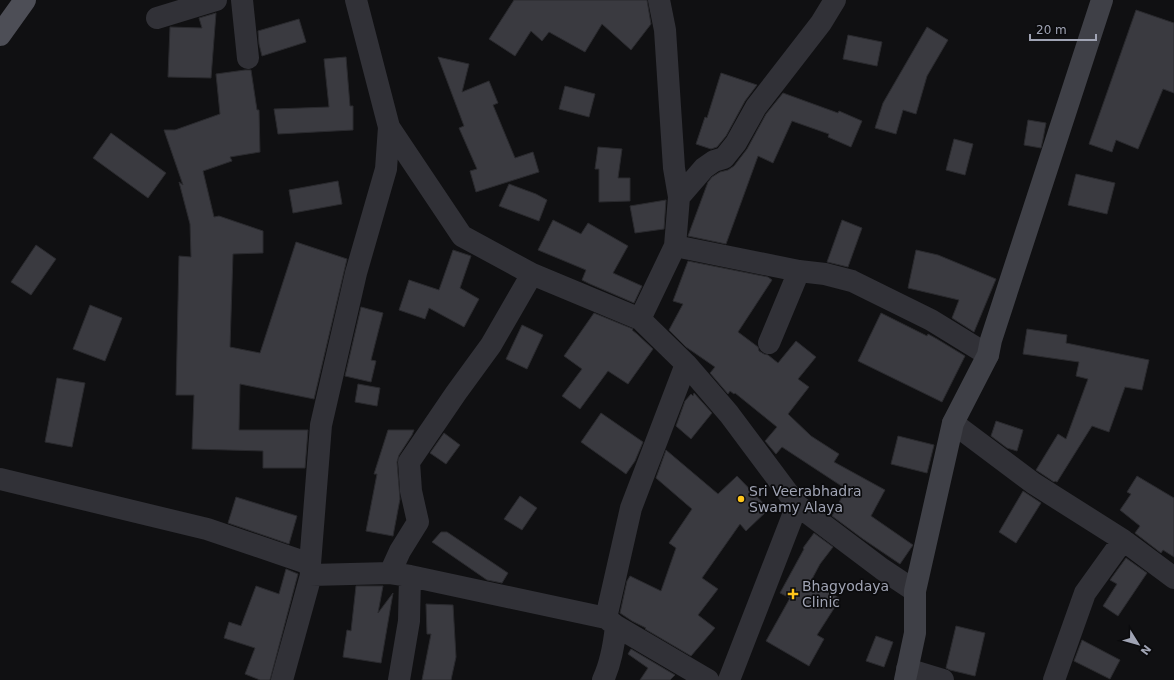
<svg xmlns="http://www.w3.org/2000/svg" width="1174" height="680" viewBox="0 0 1174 680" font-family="'DejaVu Sans',sans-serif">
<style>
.building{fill:#3a3a40;stroke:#2a2a2e}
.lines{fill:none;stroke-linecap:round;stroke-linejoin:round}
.street{stroke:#313137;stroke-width:22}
.secondary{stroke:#3f4047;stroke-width:22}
.primary{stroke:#4d4e56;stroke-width:22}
.poi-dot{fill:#fec51c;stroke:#0b0b0d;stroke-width:1.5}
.labels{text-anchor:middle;stroke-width:3.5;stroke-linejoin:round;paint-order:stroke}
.poi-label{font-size:14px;fill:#a0a4b4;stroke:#0b0b0d;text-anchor:start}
</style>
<rect width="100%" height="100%" fill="#101012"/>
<path class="building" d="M514 0H647L651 24 631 50 602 24 585 52 549 32 542 41 531 31 515 56 489 39Z
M1136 10 1174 23V93L1163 89 1138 149 1116 140 1112 152 1089 144Z
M216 13 211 78 168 77 170 27 202 28 199 18Z
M299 19 306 42 262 56 259 44 258 31Z
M927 27 948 40 927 76 916 114 903 110 896 134 875 128 883 103Z
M848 35 882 42 877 66 843 59Z
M346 57 350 106H353V130L278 134 274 109 329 107 324 59Z
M438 57 469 64 462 92 489 81 498 103 493 105 515 158 533 152 539 172 476 192 470 171 477 169 459 128 464 126Z
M245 70H251L257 110H259L260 152 230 157 232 161 203 171 214 217 219 216 263 231V253L233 254 230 347 260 353 296 242 347 259 314 399 240 384 239 430H308L305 468H263V451L192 449 194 395H176L179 256 191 257 190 224 179 182 183 185 164 130H175L220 114 216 74Z
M721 73 757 85 745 101 726 136 717 147 711 149 696 144 705 117 707 118Z
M565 86 595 94 589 117 559 109Z
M783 93 838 113 839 111 862 121 851 147 828 137 829 134 792 121 773 163 758 156 726 244 688 236 708 182 712 177 720 172 728 170 734 166 747 149 766 114Z
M1028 120 1046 123 1043 139 1041 148 1024 145Z
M111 133 166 173 148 198 93 158Z
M954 139 973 144 965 175 946 170Z
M598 147 622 149 618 178H630V201L599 202V169H595Z
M1076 174 1115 183 1107 214 1068 205Z
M338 181 342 204 293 213 289 190Z
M509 184 536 194 547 200 539 221 499 206Z
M666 200 664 229 635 233 630 206Z
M553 220 581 234 588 223 628 246 613 273 642 286 634 303 590 284 582 280 586 270 538 250Z
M842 220 862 228 848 267 827 262Z
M36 245 56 259 31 295 11 282Z
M453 250 471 256 460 288 479 299 464 327 429 308 425 319 399 310 409 280 439 290Z
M916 250 938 255 996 279 974 332 952 318 959 300 908 288Z
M688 261 768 277 772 280 738 332 758 347 759 351 764 354 768 355 778 363 796 341 816 357 798 379 809 387 788 414 811 436 839 454 834 462 885 490 871 516 913 545 900 564 863 539 832 516 846 489 782 447 776 454 765 441 777 427 735 393 734 394 730 391 728 394 710 373 715 367 686 347 669 330 683 304 673 301Z
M90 305 122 318 105 361 73 349Z
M361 307 383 313 371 360 376 361 371 382 345 376Z
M594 313 633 329 632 330 637 334 653 349 628 384 608 371 580 409 562 396 582 369 564 356Z
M881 313 927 336 928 334 937 339 965 356 942 402 858 361Z
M522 325 543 335 527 369 506 359Z
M1027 329 1067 335 1066 343 1149 360 1142 390 1125 387 1109 432 1092 426 1057 482 1055 481 1054 482 1036 470 1058 434 1066 439 1088 379 1076 376 1079 362 1023 354Z
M57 378 85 383 72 447 45 442Z
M358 384 380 388 377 406 355 402Z
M694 393 712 413 691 439 676 426 685 401 691 394 693 396Z
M601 413 643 442 635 461 626 474 581 442Z
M996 421 1023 430 1017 451 1007 448 991 436Z
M388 430H414L412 435 399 455 397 462 400 499 393 536 366 531 377 474H374Z
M444 433 460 445 446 464 430 453Z
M898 436 934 445 927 473 891 464Z
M666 450 718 494 737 476 769 509 746 531 740 524 702 578 718 589 698 615 715 628 691 656 645 629 646 628 632 621 620 613 627 581 630 576 661 591 676 548 669 543 692 509 656 478Z
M1137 476 1174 498V557L1163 550 1161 553 1135 533 1140 526 1120 510 1131 494 1127 492Z
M1023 491 1041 503 1016 543 999 532Z
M520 496 537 508 522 530 504 519Z
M236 497 297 516 289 544 228 523Z
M441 532H447L508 573 502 583 487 580 432 542Z
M814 533 833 547 820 564 812 579 840 599 817 635 824 639 809 666 766 641 790 598 780 593 804 549 803 548Z
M1126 558 1147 573 1118 616 1103 606 1117 584 1110 580Z
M286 569 298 574 270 680H260L245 674 255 648 224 638 229 622 241 626 256 586 279 594Z
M356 586H383L378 613 393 593 381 663 343 657 347 630 351 631Z
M426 604 453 605 456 657 451 680H422L431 634H427Z
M956 626 985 633 975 676 950 670 946 668Z
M876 636 893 642 884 667 866 661Z
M1082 640 1120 660 1110 679 1074 661Z
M631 649 675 675 670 680H640L648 668 628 654Z"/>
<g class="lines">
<path class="street" d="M242 0 248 58
M356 0 389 127 386 169 356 273 321 425 310 564 311 575 390 573 410 576 409 621 399 680
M659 0 665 30 674 168 679 197 675 246 799 271
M157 18 216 0
M389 127 462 236 532 274 640 319 686 364 729 414 797 505 882 569 915 591
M679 197 704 168 714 161 724 158 736 143 756 107 821 23 835 0
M640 319 675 246
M769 343 799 271 825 274 852 281 931 320 988 355
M686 364 631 508 606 618 616 626 708 680
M953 423 1033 483 1123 540 1085 593 1054 680
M0 479 207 529 310 564
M1123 540 1174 578
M390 573 400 551 418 522 411 491 409 462 456 393 491 345 532 274
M410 576 606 618
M907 669 943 680
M282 680 311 575
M603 680C611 663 614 645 616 626
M729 680 797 505"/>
<path class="secondary" d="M905 680 915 633V591L953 423 988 355 991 340 1102 0"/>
<path class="primary" d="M0 35 25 0"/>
</g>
<g class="poi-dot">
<circle cx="741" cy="499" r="4"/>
<path d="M791 588h4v4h4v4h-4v4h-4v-4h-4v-4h4z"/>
</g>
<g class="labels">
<g class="poi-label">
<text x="749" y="496">Sri Veerabhadra<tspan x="749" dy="16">Swamy Alaya</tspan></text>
<text x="802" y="591">Bhagyodaya<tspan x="802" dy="16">Clinic</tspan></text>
</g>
</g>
<g transform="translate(1138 644) rotate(127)" stroke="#0b0b0d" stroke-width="3" paint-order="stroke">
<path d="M0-3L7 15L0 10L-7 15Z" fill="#a0a4b4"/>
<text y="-6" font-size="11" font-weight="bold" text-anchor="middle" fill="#a0a4b4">N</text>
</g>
<path d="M1030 34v6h66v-6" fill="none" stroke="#a0a4b4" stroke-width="2"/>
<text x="1036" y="34" font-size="12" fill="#a0a4b4" stroke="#0b0b0d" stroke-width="3" paint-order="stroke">20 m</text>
</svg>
